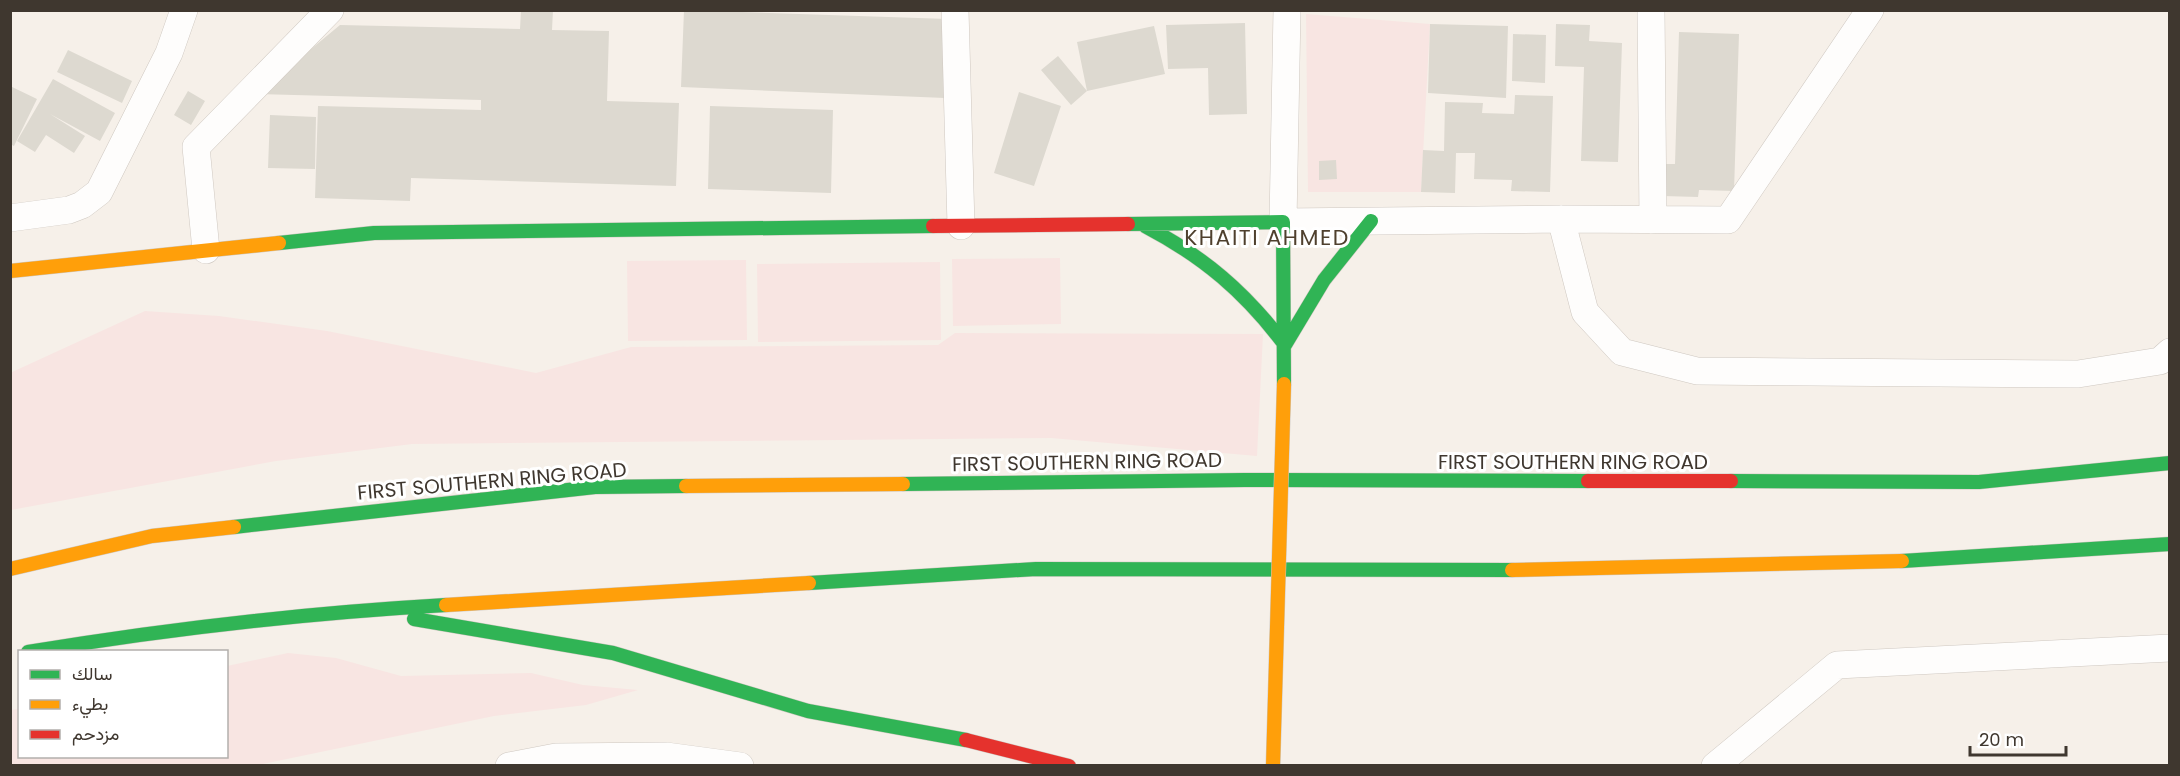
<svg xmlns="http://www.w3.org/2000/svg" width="2180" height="776" viewBox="0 0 2180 776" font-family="Poppins,Vazirmatn,sans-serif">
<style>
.green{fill:#f8e5e2}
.building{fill:#ddd9d0}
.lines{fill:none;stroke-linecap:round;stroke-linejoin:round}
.street-casing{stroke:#cfc8c1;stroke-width:28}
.fast-casing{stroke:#cfc8c1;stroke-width:15}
.slow-casing{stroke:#cfc8c1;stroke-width:15}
.jam-casing{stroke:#cfc8c1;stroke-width:15}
.street{stroke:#fefdfc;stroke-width:27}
.fast{stroke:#30b455;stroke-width:14}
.slow{stroke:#ff9f0a;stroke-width:14}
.jam{stroke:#e5322d;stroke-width:14}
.slow-bridge-casing{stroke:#cfc8c1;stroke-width:15;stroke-linecap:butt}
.slow-bridge{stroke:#ff9f0a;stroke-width:14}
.labels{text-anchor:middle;stroke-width:6;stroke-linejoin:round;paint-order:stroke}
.street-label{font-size:20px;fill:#3f372f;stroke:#fff}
.quarter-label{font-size:22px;letter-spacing:1.5px;fill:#4f402e;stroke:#fff}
</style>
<rect width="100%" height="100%" fill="#f6f0e9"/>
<path class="green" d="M1306 14 1430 24 1421 192H1308Z
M1060 258 1061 324 953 326 952 259Z
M746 260 747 340 628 341 627 261Z
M940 262 941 340 758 342 757 264Z
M145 311 219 316 327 331 536 373 631 347 938 345 955 333 1263 334 1257 456 1051 438 412 444 276 461 11 510 10 373Z
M288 653 336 658 401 676 531 673 583 685 638 690 586 705 494 716 258 765H11V710L19 709 20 756H226L227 666Z"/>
<path class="building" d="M521 10H553L552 30 609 31 607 101 679 103 676 186 411 178 410 201 315 198 318 106 481 110V100L257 94 340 25 520 29Z
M684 10 948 19 945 98 681 87Z
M1245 23 1247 114 1209 115 1208 68 1168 69 1166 25Z
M1430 24 1508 26 1506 98 1428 93Z
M1556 24 1590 25 1589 41 1622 43 1618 162 1581 161 1584 67 1555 66Z
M1154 26 1165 74 1087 91 1077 42Z
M1679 32 1739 34 1734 191 1699 190 1698 197 1663 196 1665 164H1675Z
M1513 34 1546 35 1545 83 1512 81Z
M68 50 132 81 122 103 57 72Z
M1058 56 1087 91 1071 105 1041 70Z
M53 79 115 113 100 141 50 114 85 136 74 153 46 135 35 152 17 141Z
M10 86 37 99 14 146 10 144Z
M188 91 205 101 191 125 174 115Z
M1019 92 1061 106 1034 186 994 173Z
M1515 95 1553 96 1550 192 1511 191 1512 180 1474 179 1475 153H1456L1455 193 1421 192 1423 150 1444 151 1445 102 1483 103 1482 113 1514 114Z
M710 106 833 110 831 193 708 189Z
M270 115 316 117 315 169 268 168Z
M1336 160 1337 179 1319 180V161Z"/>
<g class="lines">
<defs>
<path id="street" d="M955 10 961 226
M1287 10 1283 222 1561 219 1728 220 1870 10
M1651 10 1653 220
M10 218 69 210 82 205 99 192 169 53 184 10
M1561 219 1585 312 1622 352 1697 371 2078 374 2160 361 2170 352
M206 250 196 147 330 10
M509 766 556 757 666 756 740 766
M1715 766 1837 665 2170 648"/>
<path id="fast" d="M1128 224 1283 222 1284 384
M1145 226C1204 257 1245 292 1285 345L1324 280 1371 221
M279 243 374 233 933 226
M1731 481 1979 482 2170 463
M903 484 1244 480 1588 481
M234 527 595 487 686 486
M1902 561 2170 544
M809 583 1036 569 1512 570
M414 619 613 653 808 711 966 740
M28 652C166 629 307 613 446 605"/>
<path id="slow" d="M10 271 279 243
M686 486 903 484
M10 569 152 536 234 527
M1512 570 1902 561
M446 605 809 583"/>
<path id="jam" d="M933 226 1128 224
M1588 481H1731
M966 740 1069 766"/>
</defs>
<use href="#street" class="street-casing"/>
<use href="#fast" class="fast-casing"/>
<use href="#slow" class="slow-casing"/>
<use href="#jam" class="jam-casing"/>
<use href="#street" class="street"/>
<use href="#fast" class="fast"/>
<use href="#slow" class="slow"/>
<use href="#jam" class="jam"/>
<defs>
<path id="slow-bridge" d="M1273 766 1284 384"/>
</defs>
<use href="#slow-bridge" class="slow-bridge-casing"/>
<use href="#slow-bridge" class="slow-bridge"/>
</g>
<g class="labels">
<g class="street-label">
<text transform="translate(1087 462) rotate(-1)" y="7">FIRST SOUTHERN RING ROAD</text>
<text x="1573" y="469">FIRST SOUTHERN RING ROAD</text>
<text transform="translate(492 481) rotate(-5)" y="7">FIRST SOUTHERN RING ROAD</text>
</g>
<g class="quarter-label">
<text x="1267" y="245">KHAITI AHMED</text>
</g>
</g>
<rect width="2180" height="776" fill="none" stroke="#3f372f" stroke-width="24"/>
<rect x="18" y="650" width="210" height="108" fill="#ffffff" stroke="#b2afac" stroke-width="1.5"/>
<rect x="30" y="670" width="30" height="9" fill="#30b455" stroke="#b2afac" stroke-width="1.5"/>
<text x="72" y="680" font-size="18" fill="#3f372f">سالك</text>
<rect x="30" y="700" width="30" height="9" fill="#ff9f0a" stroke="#b2afac" stroke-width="1.5"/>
<text x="72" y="710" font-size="18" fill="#3f372f">بطيء</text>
<rect x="30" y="730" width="30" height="9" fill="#e5322d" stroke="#b2afac" stroke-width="1.5"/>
<text x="72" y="740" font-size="18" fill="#3f372f">مزدحم</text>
<path d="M1970 746v9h96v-9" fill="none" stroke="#3f372f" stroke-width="3"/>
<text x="1979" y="746" font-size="18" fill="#3f372f" stroke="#ffffff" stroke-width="4.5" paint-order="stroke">20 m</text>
</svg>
